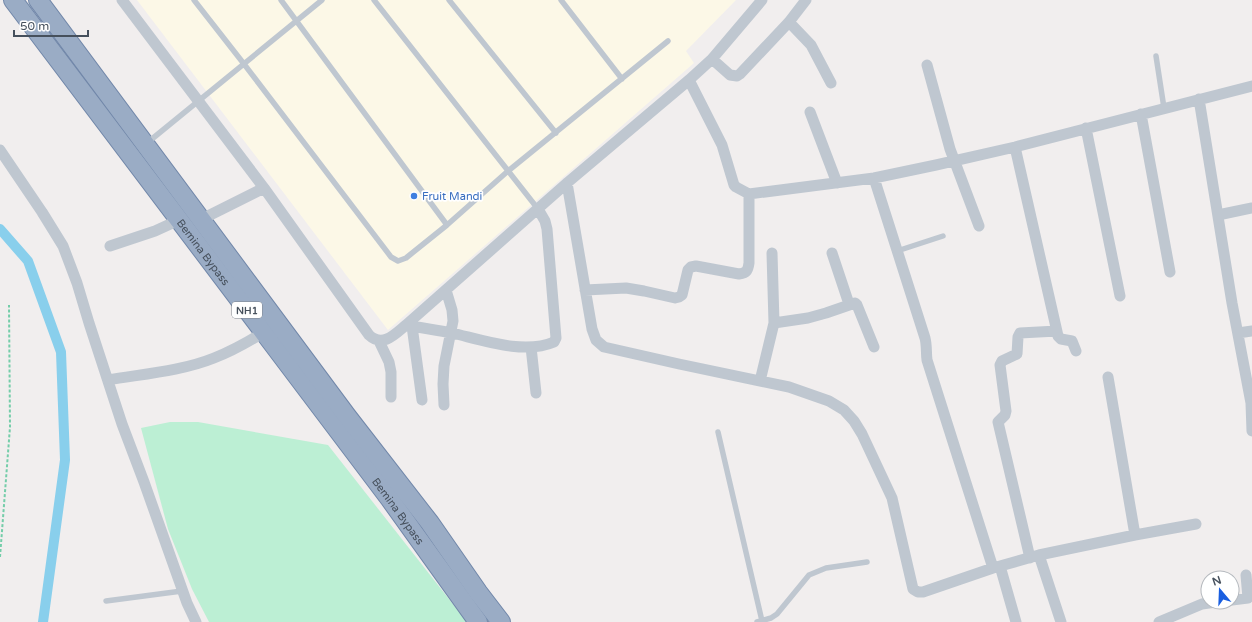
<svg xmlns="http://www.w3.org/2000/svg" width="1252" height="622" viewBox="0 0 1252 622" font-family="'Varela Round',sans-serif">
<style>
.commercial{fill:#fcf8e7}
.green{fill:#bcefd4}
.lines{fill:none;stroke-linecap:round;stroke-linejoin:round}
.canal{stroke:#89cfec;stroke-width:10}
.trunk-casing{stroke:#7187a9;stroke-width:20}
.path{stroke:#74cda9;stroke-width:2;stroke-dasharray:3 2;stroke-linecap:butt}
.service{stroke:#bfc7d0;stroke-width:5.5}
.minor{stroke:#bfc7d0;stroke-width:11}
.trunk{stroke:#9aacc5;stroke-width:18}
.shop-dot{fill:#3f7fe0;stroke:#fff;stroke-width:1.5}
.labels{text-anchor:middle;stroke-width:3.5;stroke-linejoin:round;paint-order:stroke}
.shield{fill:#fff;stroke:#7e848d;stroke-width:1}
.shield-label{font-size:10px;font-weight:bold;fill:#46505c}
.shop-label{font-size:11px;fill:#366cbe;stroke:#fff;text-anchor:start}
.street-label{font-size:11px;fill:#46505c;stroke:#fff}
</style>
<rect width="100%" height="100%" fill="#f1eeee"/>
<path class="commercial" d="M137 0H736L686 51 694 63 388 330Z"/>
<path class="green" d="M170 422H198L328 445 467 622H209L192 589 168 529 141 428Z"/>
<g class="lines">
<path class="canal" d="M0 229 28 261 61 352 65 460 43 622"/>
<defs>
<g id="trunk">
<path id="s1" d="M13 0 389 498 478 622"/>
<path d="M38 0 347 416 430 523 478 592 501 622"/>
</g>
</defs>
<use href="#trunk" class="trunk-casing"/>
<path class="path" d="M0 557 10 427 9 305"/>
<path class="service" d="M194 0 244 64 391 257 398 261 406 258 447 225 508 171 668 41
M281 0 447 225
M374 0 538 209
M449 0 556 133
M561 0 622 79
M1156 56 1164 108
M147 143 322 0
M897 251 943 236
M718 432 762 621
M106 601 182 591
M757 622 771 618 777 614 809 575 826 568 867 562"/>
<path class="minor" d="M122 0 264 188 369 335C383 348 395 334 406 325L567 183 689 80 712 59 762 0
M789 22 811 45 831 83
M712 59 730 75 737 76 740 74 789 22 806 0
M927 65 950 149 979 226
M689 80 722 145 734 185 736 187 749 194 874 178 936 165 1015 147 1252 86
M1199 99 1232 303 1251 403 1252 431
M810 112 837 183
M1141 114 1170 272
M1086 128 1120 296
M1015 147 1058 336 1061 339 1072 341 1076 351
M0 150 42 212 63 246 77 283 89 323 122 424 144 482 187 603 196 622
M874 178 925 338C927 346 926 353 927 360L993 568
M567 183 592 329 596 340 604 347 679 364 789 387 829 401 844 410 854 421 862 434 892 498 913 589 918 592H923L993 568 1039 555 1135 535 1108 377
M1218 215 1252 208
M202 219 264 188
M110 246 155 231 179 220
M832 253 849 304
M585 290 626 288 644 291 675 298 679 297 682 295 688 270 691 267 696 266 739 274C747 273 748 270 749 263V194
M774 323 808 318 826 313 855 303 857 305 874 347
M406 325C421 328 437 330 452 333 482 340 524 355 554 342L556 338 547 229 545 221 538 209
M412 326 422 400
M1238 333 1252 331
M379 341 389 362 391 372V397
M531 347 536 393
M108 380C143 374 182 371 214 358 232 351 248 342 264 332
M760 381 774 323 772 253
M444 405 443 384 444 366 453 321 452 310 446 290
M1135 535 1196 524
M1039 555 1061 622
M1030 558 998 422 1005 415 1006 411 1000 365 1002 361 1017 354 1018 337 1020 333 1057 331
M1000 566 1016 622
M1232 600 1248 598 1246 575
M1159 622 1202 604 1216 602"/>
<use href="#trunk" class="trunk"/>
</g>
<circle class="shop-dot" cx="414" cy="196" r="4"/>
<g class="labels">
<rect class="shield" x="232" y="302" width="30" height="16" rx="3"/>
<g class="shield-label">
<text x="247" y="314">NH1</text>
</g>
<g class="shop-label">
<text x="422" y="200">Fruit Mandi</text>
</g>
<g class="street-label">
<text dy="4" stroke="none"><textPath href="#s1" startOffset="316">Bemina Bypass</textPath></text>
<text dy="4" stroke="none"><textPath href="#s1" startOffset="640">Bemina Bypass</textPath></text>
</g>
</g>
<g transform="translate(1220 590) rotate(341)"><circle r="19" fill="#ffffff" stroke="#b5b9be"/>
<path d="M0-3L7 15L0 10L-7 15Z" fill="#195ee0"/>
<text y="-6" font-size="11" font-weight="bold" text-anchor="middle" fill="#46505c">N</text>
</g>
<path d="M14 30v6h74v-6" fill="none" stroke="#46505c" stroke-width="2"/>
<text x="20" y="30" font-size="12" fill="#46505c" stroke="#ffffff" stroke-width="3" paint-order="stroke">50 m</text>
</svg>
